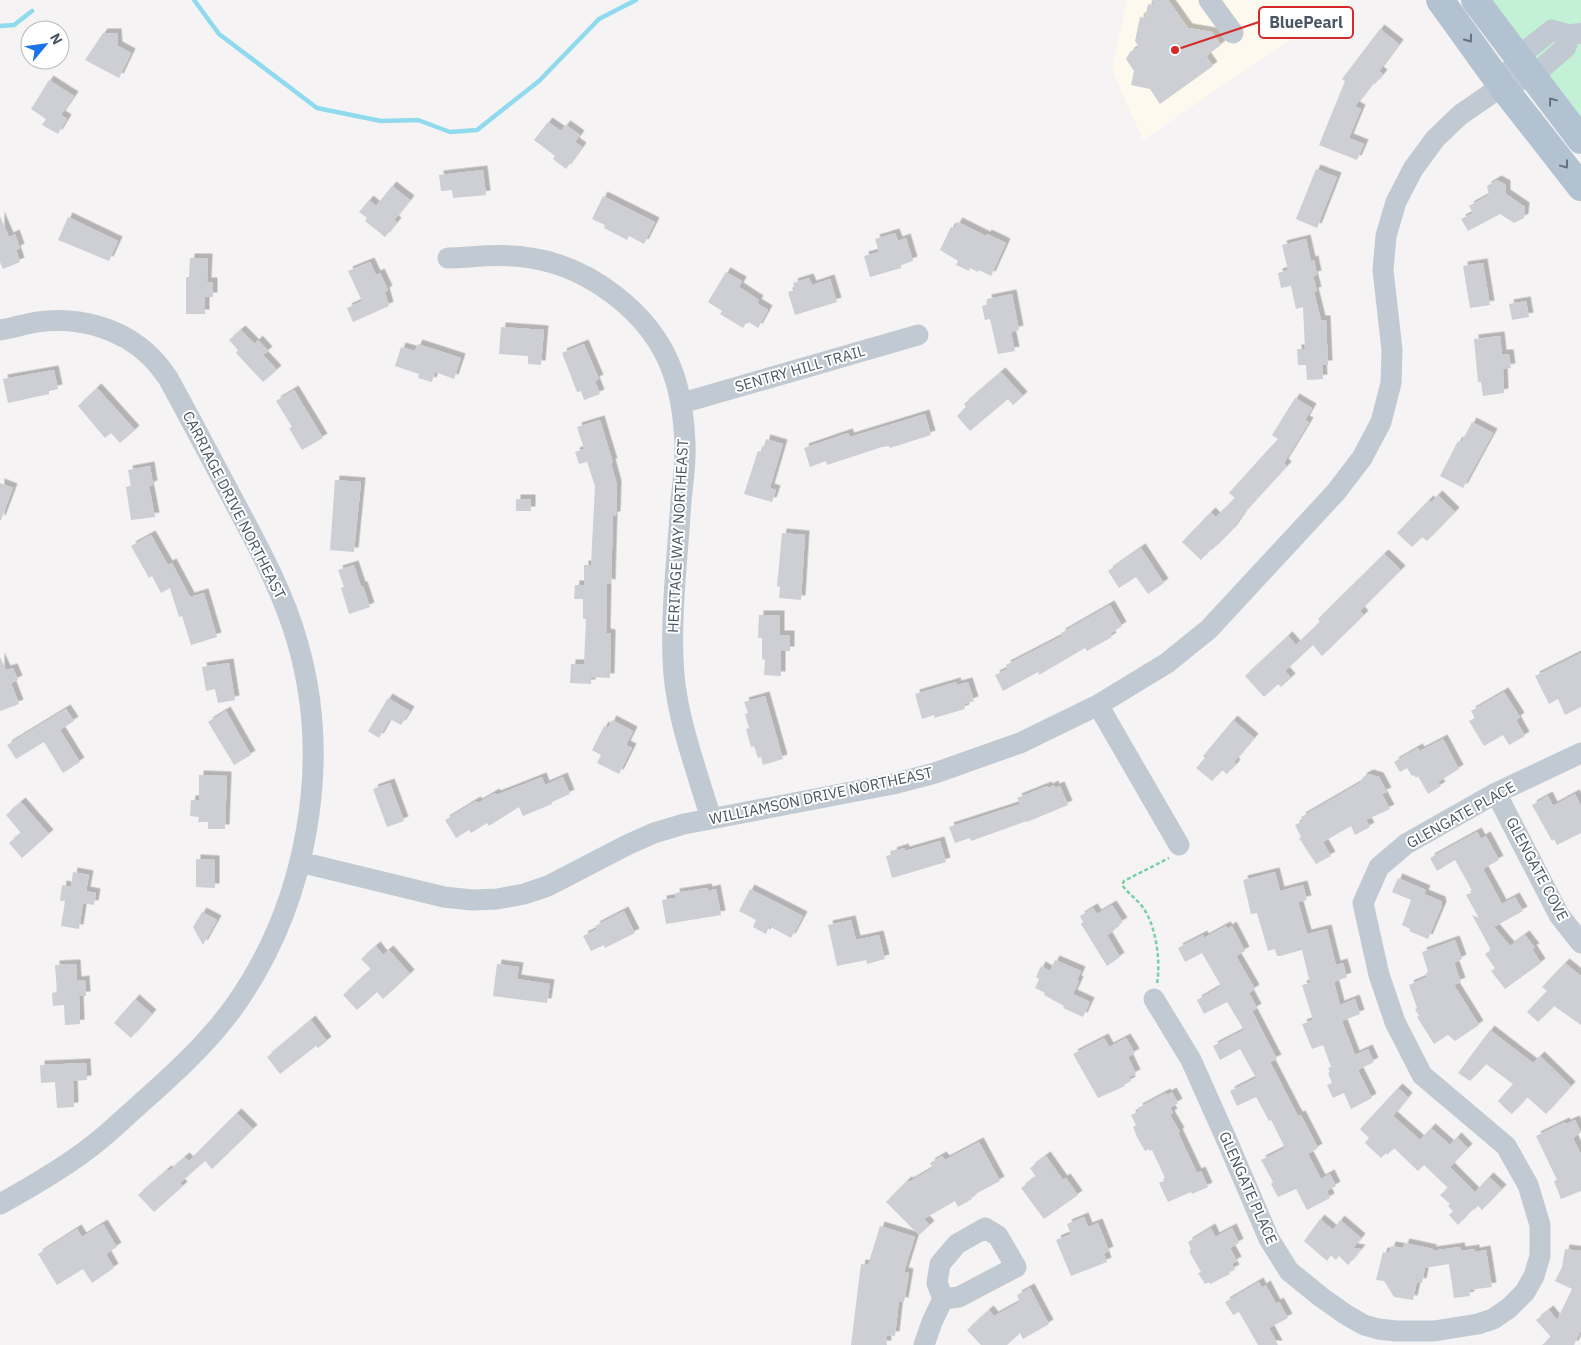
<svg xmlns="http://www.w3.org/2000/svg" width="1581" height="1345" viewBox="0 0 1581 1345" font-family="'IBM Plex Sans',sans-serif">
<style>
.commercial{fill:#fdf9ef}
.green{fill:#c3f1d5}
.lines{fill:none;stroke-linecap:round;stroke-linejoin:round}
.stream{stroke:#90daee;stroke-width:4.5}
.building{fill:#cdcfd5;filter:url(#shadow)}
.path{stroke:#7ad0a6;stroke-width:2.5;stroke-dasharray:4 2.5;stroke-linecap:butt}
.minor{stroke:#c1cad2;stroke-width:21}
.major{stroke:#b3c2d1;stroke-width:28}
.oneway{stroke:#64717d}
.labels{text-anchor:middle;stroke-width:4;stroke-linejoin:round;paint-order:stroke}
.street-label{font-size:15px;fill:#4a5661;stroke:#fff}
.leader{fill:none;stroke:#d62828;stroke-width:2}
.callout-dot{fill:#d62828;stroke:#fff;stroke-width:2}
.callout{fill:#fff;stroke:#d62828;stroke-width:2}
.callout-label{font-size:16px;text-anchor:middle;font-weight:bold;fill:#4a5661}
</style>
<defs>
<filter id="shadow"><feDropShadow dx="4.5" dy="-4.5" stdDeviation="0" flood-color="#0004"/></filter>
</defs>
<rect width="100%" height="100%" fill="#f5f3f3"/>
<path class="commercial" d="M1127 0H1349L1143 140 1112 70Z"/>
<path class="green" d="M1461 0H1581V150L1510 66Z"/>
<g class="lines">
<path class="stream" d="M194 0 219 34 317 108 381 121 418 120 450 132 477 130 539 81 599 19 636 0
M0 26 14 25 32 11"/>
</g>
<path class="building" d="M1154 0H1168L1188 28 1212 32 1221 45 1206 56 1213 66 1160 104 1150 89 1131 85 1134 71 1126 59 1130 52 1139 47 1135 41 1140 17 1145 18 1148 4 1153 5Z
M1380 29 1399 44 1379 71 1383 74 1375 84 1373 83 1355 106 1361 109 1349 138 1364 144 1357 160 1319 145 1345 81 1342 79Z
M103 33H117L118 46 131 53 119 78 85 60Z
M49 80 74 96 61 115 67 119 58 134 42 125 46 119 31 109Z
M548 122 561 131 566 125 580 135 575 142 582 147 566 169 553 159 555 156 534 140Z
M1316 169 1337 177 1317 228 1296 219Z
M483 170 486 195 453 198 452 190 441 191 439 175Z
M1497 180 1506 185V194L1525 207 1524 218 1514 223 1500 214 1468 231 1461 219 1473 213 1469 206 1489 195 1487 186Z
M392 186 410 200 394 220 397 222 385 237 365 221 367 218 359 212 369 200 376 206Z
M603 196 655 222 644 244 629 236 627 240 604 228 605 225 592 219Z
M0 216 9 237 15 234 20 248 16 250 20 262 3 269 0 262Z
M68 217 118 241 109 261 58 240Z
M958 222 986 236 987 234 1006 243 991 276 979 270 978 272 970 268 969 271 956 265 958 261 940 250 951 227 954 229Z
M895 233 898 241 906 238 913 261 901 265V268L870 277 864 256 879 252 875 239Z
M1306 239 1311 261 1314 260 1317 275 1313 276 1317 291 1314 292 1321 320H1326L1328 365H1322L1323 379 1307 380 1306 365H1298L1297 349H1305L1303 307 1296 309 1291 286 1281 288 1278 273 1288 270 1282 245Z
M190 258H208L207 282H213V297H205V314H186V277H189Z
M370 262 376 275 380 273 388 290 385 292 389 306 353 322 347 308 362 301 348 271Z
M1483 263 1490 305 1470 308 1463 266Z
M726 272 742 281 739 287 759 300 757 303 768 310 758 328 747 321 743 328 720 314 722 311 708 302Z
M809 278 812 285 830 279 837 302 795 315 788 292 795 290 793 283Z
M1012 294 1019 330 1011 332 1015 351 998 354 990 319 985 320 982 306 988 304 987 299Z
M1526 301 1529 317 1512 320 1509 304Z
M501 327 544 330 541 365 528 364V356L499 354Z
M241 330 255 344 258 340 268 351 263 355 277 370 263 382 236 353 238 350 229 340Z
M1500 336 1502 354H1509L1511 368 1503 369 1504 393 1483 396 1481 382H1478L1474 339Z
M418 344 461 358 454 379 435 372 432 382 418 378 419 374 395 366 401 347 415 351Z
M584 344 599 379 595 381 600 394 584 400 581 391 577 392 562 353Z
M54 370 58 389 49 391V394L8 403 3 379Z
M1001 372 1023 396 1013 405 1008 399 970 431 957 416 966 407 964 404Z
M97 388 135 430 120 443 111 433 105 438 78 406Z
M294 390 323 438 302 450 289 428 292 427 276 401Z
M1295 398 1312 408 1305 420 1309 422 1284 463 1287 466 1243 514 1232 530 1212 550 1211 549 1201 560 1182 542 1211 512 1216 517 1235 498 1229 493 1278 439 1272 435Z
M925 414 931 435 890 448 889 446 882 447 827 465 826 461 810 467 804 448 848 433 850 437 863 433Z
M600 420 613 463H611L617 485 616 516H613L611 584 607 583 606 633 611 634 610 678 591 677V684L570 683 571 664H584L586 619H583V599H574L575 585H584V565H591L595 486 587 462 579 464 575 452 584 449 577 427Z
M1472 422 1493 433 1463 488 1440 476 1458 441 1461 443Z
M766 439 783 444 770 488 776 490 772 502 744 494 758 451 762 452Z
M150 466 153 485 149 486 155 517 131 520 126 487 131 486 128 470Z
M335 480 361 482 354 552 330 550Z
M0 483 13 488 1 520H0Z
M1438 495 1455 512 1427 541 1422 537 1412 547 1397 533 1429 500 1431 502Z
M516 499H531V511H516Z
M782 533 805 535 801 600 779 598 780 587 777 586Z
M151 535 168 565 172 563 190 597 204 593 217 637 191 645 182 616 179 617 170 588 161 593 152 576 149 578 131 546Z
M1141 548 1164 583 1148 594 1136 577 1119 588 1108 571Z
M1384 554 1401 570 1360 611 1364 615 1322 656 1313 645 1285 671 1291 678 1281 687 1278 684 1264 697 1245 676 1288 636 1296 645 1320 622 1318 619Z
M354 565 361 586H363L370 607 349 614 341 588 344 587 338 570Z
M1110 605 1122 626 1110 634 1112 637 1087 651 1085 648 1039 675 1038 672 1003 691 995 675 1007 669 1006 665 1062 636 1061 633Z
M759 615H780V635H790V651H781V676L764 675 765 660 762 659V638H758Z
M1581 653V707L1565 715 1558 699 1549 704 1535 676Z
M0 657 6 670 13 668 18 680 11 683 19 704 0 711Z
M229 663 235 700 218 703 215 689 206 691 202 667Z
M956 682 957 685 968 682 974 701 964 704 965 709 934 718V715L922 719 915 694Z
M1504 692 1520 717 1516 720 1525 736 1509 745 1503 735 1484 746 1469 721 1475 718 1471 711Z
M765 696 783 759 763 765 761 757 758 758 754 746 751 747 746 729 749 728 745 714 748 713 744 702Z
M388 698 410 711 401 725 390 719 379 738 368 731Z
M66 709 74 721 60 730 80 762 63 773 44 742 16 759 7 745Z
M226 711 251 755 234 765 208 722Z
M612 720 633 731 626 745 632 748 619 774 597 763 601 755 592 750 604 726 608 728Z
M1233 720 1254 738 1234 762 1236 764 1227 774 1222 770 1212 781 1196 768 1205 758 1203 756Z
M1443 739 1459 769 1438 782 1441 786 1428 794 1418 776 1416 778 1414 775 1412 776 1407 768 1400 772 1394 762 1418 748 1420 751Z
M1369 774 1379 777 1387 792 1382 794 1390 809 1366 820 1370 827 1355 835 1351 826 1323 842 1331 856 1316 864 1299 838 1301 837 1295 825 1303 821 1301 817 1360 783 1363 777Z
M199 775 227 776 225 829H208V822H198L199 817 190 816 191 800H199Z
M542 777 545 785 563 777 570 794 552 802V804L523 816 519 807 489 826 487 823 471 833 469 830 456 838 445 820 476 801 478 803 495 793 496 795Z
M390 783 404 821 387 827 373 789Z
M1054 785 1055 788 1060 786 1068 805 1027 822V821L971 841 970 838 955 843 949 827 1020 804 1017 798 1047 786 1048 788Z
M1575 794 1581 806V833L1557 845 1554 839 1552 841 1532 805 1548 796 1553 806Z
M21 802 49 834 22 858 9 843 21 833 6 815Z
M1477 832 1481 839 1486 836 1499 860 1483 869 1502 904 1515 897 1523 911 1494 927 1510 946 1525 935 1535 948 1532 949 1541 963 1505 989 1491 971 1495 968 1485 954 1491 950 1472 915 1479 918 1466 895 1473 892 1455 860 1437 871 1430 858Z
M940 841 946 862 892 878 886 856 893 854 892 852 904 848 905 851Z
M196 859 215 860V888L196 887Z
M73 872 89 875 86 891 96 893 94 905 83 903 79 929 61 926 65 901H60L62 885 71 887Z
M1275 872 1280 891 1303 885 1307 900 1298 902 1307 934 1327 929 1336 965 1343 963 1347 977 1334 982 1340 1005 1355 999 1360 1014 1342 1021 1355 1055 1368 1049 1374 1062 1358 1070 1372 1098 1351 1109 1344 1093 1333 1098 1327 1085 1332 1083 1328 1073 1330 1072 1328 1068 1331 1067 1323 1045 1312 1049 1302 1024 1313 1020 1302 985 1310 983 1302 950 1280 956H1277L1275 949 1268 951 1257 913 1251 914 1243 880Z
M1398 878 1426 890 1424 894 1441 901 1442 906 1428 939 1409 931 1410 929 1402 925 1411 900 1392 892Z
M707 888 708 891 716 889 721 915 666 924 662 900 676 898 675 893Z
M750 889 803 916 791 938 769 926 766 934 753 927 756 920 739 911Z
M1112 905 1123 922 1116 926 1117 928 1114 929 1115 930 1107 935 1120 957 1107 966 1081 924 1083 922 1080 916 1093 908 1097 914Z
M624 911 635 933 605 948 604 945 591 951 583 936 597 929 595 926Z
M202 912 217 920 203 945 193 927Z
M851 920 856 940 879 935 885 959 867 964 866 960 837 966 828 925Z
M1226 926 1228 929 1232 926 1245 951 1236 956 1255 989 1249 993 1257 1008 1252 1011 1277 1059 1270 1062 1298 1116 1301 1115 1318 1148 1308 1154 1321 1179 1330 1174 1336 1186 1327 1191 1330 1198 1307 1210 1296 1189 1278 1197 1271 1184 1273 1182 1261 1160 1285 1148 1271 1120 1269 1121 1256 1097 1237 1106 1230 1091 1256 1078 1240 1049 1220 1060 1213 1046 1244 1030 1227 1002 1204 1014 1197 1000 1221 986 1202 953 1185 962 1178 948 1203 935 1204 938Z
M1455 940 1462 959 1454 963 1461 982 1454 985 1479 1025 1455 1041 1448 1035 1434 1044 1417 1017 1419 1016 1415 1009 1417 1008 1409 985 1427 977 1426 973 1428 972 1422 952Z
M376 946 383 955 389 950 410 974 383 999 377 992 357 1010 343 995 371 969 361 959Z
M1055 960 1081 971 1077 980 1079 981 1073 994 1090 1002 1083 1017 1063 1008 1064 1006 1044 995 1045 993 1035 988 1039 979 1036 977 1041 966 1050 971Z
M1565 963 1581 976V1025L1554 1006 1538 1022 1527 1012 1547 991 1542 987Z
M76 964 77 981 85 980 86 996H79L80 1024 65 1025 64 1005 53 1006 52 993 57 992 55 965Z
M497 964 519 967 517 979 550 984 547 1003 493 996Z
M135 999 152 1014 131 1038 114 1023Z
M311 1020 327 1041 318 1048 316 1046 280 1074 267 1057Z
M1490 1030 1533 1063 1540 1056 1571 1086 1546 1114 1527 1097 1512 1114 1508 1111 1498 1101 1513 1084 1486 1064 1470 1081 1458 1073Z
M1104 1038 1109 1047 1126 1038 1135 1053 1128 1057 1136 1074 1129 1077 1131 1081 1124 1085 1125 1086 1098 1098 1073 1054Z
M86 1063 87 1080 73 1081 74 1107 57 1108 55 1082 41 1083 40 1065Z
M1398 1088 1408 1097 1393 1116 1420 1140 1431 1128 1450 1145 1457 1137 1468 1148 1450 1167 1475 1192 1489 1177 1502 1189 1482 1210 1478 1206 1474 1210 1473 1209 1458 1225 1449 1215 1453 1211 1448 1206 1450 1204 1440 1195 1448 1188 1424 1165 1418 1171 1394 1148 1387 1155 1386 1153 1381 1158 1365 1143 1369 1138 1360 1129Z
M1172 1092 1178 1103 1170 1108 1173 1113 1170 1115 1180 1132 1178 1133 1197 1173 1201 1171 1208 1187 1192 1194 1191 1192 1168 1202 1159 1183 1166 1180 1152 1150 1150 1151 1149 1149 1145 1151 1138 1139 1133 1127 1136 1125 1131 1115 1139 1111 1138 1108 1166 1093 1167 1095Z
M237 1113 253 1129 212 1169 205 1161 180 1183 183 1186 154 1212 138 1195 167 1170 169 1171 185 1157 189 1161Z
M1575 1120 1581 1132 1573 1138 1581 1154V1191L1561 1199 1554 1181 1557 1180 1536 1136 1565 1122 1566 1124Z
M979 1142 1000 1181 970 1197 972 1199 958 1207 955 1201 924 1219 930 1225 919 1235 886 1202 907 1181 909 1182 933 1168 930 1163 942 1156 945 1160Z
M1046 1156 1063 1180 1066 1178 1078 1195 1044 1219 1021 1188 1036 1177 1030 1168Z
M1084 1217 1088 1227 1098 1223 1109 1251 1104 1253 1107 1262 1071 1276 1056 1240 1071 1234 1067 1224Z
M1320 1219 1333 1230 1340 1220 1361 1238 1353 1248 1361 1249 1348 1265 1339 1256 1336 1260 1331 1255 1327 1261 1304 1241Z
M103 1224 117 1247 106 1254 114 1268 92 1283 83 1269 57 1285 38 1254 77 1229 82 1237Z
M880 1226 915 1237 904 1272 909 1273 904 1302 899 1301 895 1336 886 1335 887 1345H851L861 1264 868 1265Z
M1211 1228 1215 1237 1232 1228 1239 1243 1230 1248 1237 1261 1232 1264 1235 1269 1229 1272 1230 1274 1210 1284 1209 1282 1205 1284 1198 1273 1201 1272 1189 1251 1191 1250 1188 1242Z
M1405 1243 1433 1249 1431 1251 1460 1247 1461 1251 1475 1249V1252L1486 1250 1492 1287 1469 1290 1470 1296 1454 1298 1449 1264 1425 1268 1422 1283 1417 1282 1413 1300 1394 1297 1384 1281 1376 1280 1383 1252 1389 1253 1391 1246 1403 1248Z
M1565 1249 1581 1251V1330L1574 1345H1542L1551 1337 1536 1320 1549 1310 1557 1320 1572 1289 1555 1281 1562 1267Z
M1259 1282 1262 1288 1266 1285 1276 1304 1279 1302 1288 1318 1269 1328 1278 1345H1258L1239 1312 1233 1315 1225 1302Z
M1030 1288 1049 1324 1023 1339 1020 1333 1007 1345H981L967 1330 989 1310 994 1316 1020 1302 1017 1295Z"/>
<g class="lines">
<path class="path" d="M1157 983C1161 961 1156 923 1141 905 1135 898 1128 893 1122 885L1124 881 1169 858"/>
<path class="minor" d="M1209 0 1233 33
M1511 70 1518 57 1552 30 1570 35 1581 33
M448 258C475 257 504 253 531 258 590 267 651 313 672 370 681 394 684 418 685 444 686 462 683 482 681 500 678 553 671 606 673 658 674 713 696 767 711 819
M0 330C12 328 25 324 37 322 78 316 122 328 151 357 157 363 163 371 168 378 191 420 213 462 236 505 260 550 284 594 298 644 332 764 307 902 236 1004 209 1042 175 1073 140 1104 122 1120 104 1138 84 1152 57 1172 29 1188 0 1204
M682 403 918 335
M1098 705 1179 845
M1496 793 1559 915 1581 943
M300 862 444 897 472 900 497 899 524 894 548 886 627 845 654 833 684 824 893 784 935 773 1020 743 1098 705 1167 663 1209 629 1336 492 1362 458 1381 422 1391 383 1392 350 1383 270 1386 236 1396 202 1413 169 1435 139 1460 115 1502 86 1533 76 1566 47 1570 35
M1154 999 1191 1060 1228 1143 1269 1239 1289 1271 1321 1297 1345 1314 1364 1325 1378 1329 1396 1331H1434L1478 1324 1493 1319 1509 1308 1525 1292 1534 1276 1540 1256V1225L1528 1185 1506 1146 1422 1075 1395 1022 1379 975 1363 903 1379 867 1406 844 1496 793 1581 753
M985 1228 998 1236 1016 1267 959 1297 943 1299 937 1283 940 1264 957 1244Z
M924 1345 932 1322 943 1299"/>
<path class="major" d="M1440 0 1502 86 1581 187
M1475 0 1581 140"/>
</g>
<defs><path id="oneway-chevron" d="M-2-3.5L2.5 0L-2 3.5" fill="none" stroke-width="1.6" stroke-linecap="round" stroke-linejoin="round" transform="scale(1.25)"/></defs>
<g class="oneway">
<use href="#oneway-chevron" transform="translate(1469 39) rotate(54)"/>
<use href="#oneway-chevron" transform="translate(1552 101) rotate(-127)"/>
<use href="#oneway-chevron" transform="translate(1565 165) rotate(53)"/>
</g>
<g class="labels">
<g class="street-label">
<text transform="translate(800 369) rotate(-16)" y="5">SENTRY HILL TRAIL</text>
<text transform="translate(234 505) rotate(63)" y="5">CARRIAGE DRIVE NORTHEAST</text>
<text transform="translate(678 536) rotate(-87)" y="5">HERITAGE WAY NORTHEAST</text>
<text transform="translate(821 796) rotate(-12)" y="5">WILLIAMSON DRIVE NORTHEAST</text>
<text transform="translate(1461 815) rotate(-29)" y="5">GLENGATE PLACE</text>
<text transform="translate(1537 869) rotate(62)" y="5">GLENGATE COVE</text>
<text transform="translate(1248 1188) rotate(66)" y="5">GLENGATE PLACE</text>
</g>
</g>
<path class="leader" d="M1175 50L1259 22"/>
<circle class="callout-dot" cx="1175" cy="50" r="5"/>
<rect class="callout" x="1259" y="7" width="94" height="31" rx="5"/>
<g class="callout-label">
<text x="1306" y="28">BluePearl</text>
</g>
<g transform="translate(45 45) rotate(61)"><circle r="24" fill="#ffffff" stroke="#b7bbc0"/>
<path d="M0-4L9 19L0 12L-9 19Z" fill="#1a73e8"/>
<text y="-8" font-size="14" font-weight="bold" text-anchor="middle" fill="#4a5661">N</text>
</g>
</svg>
